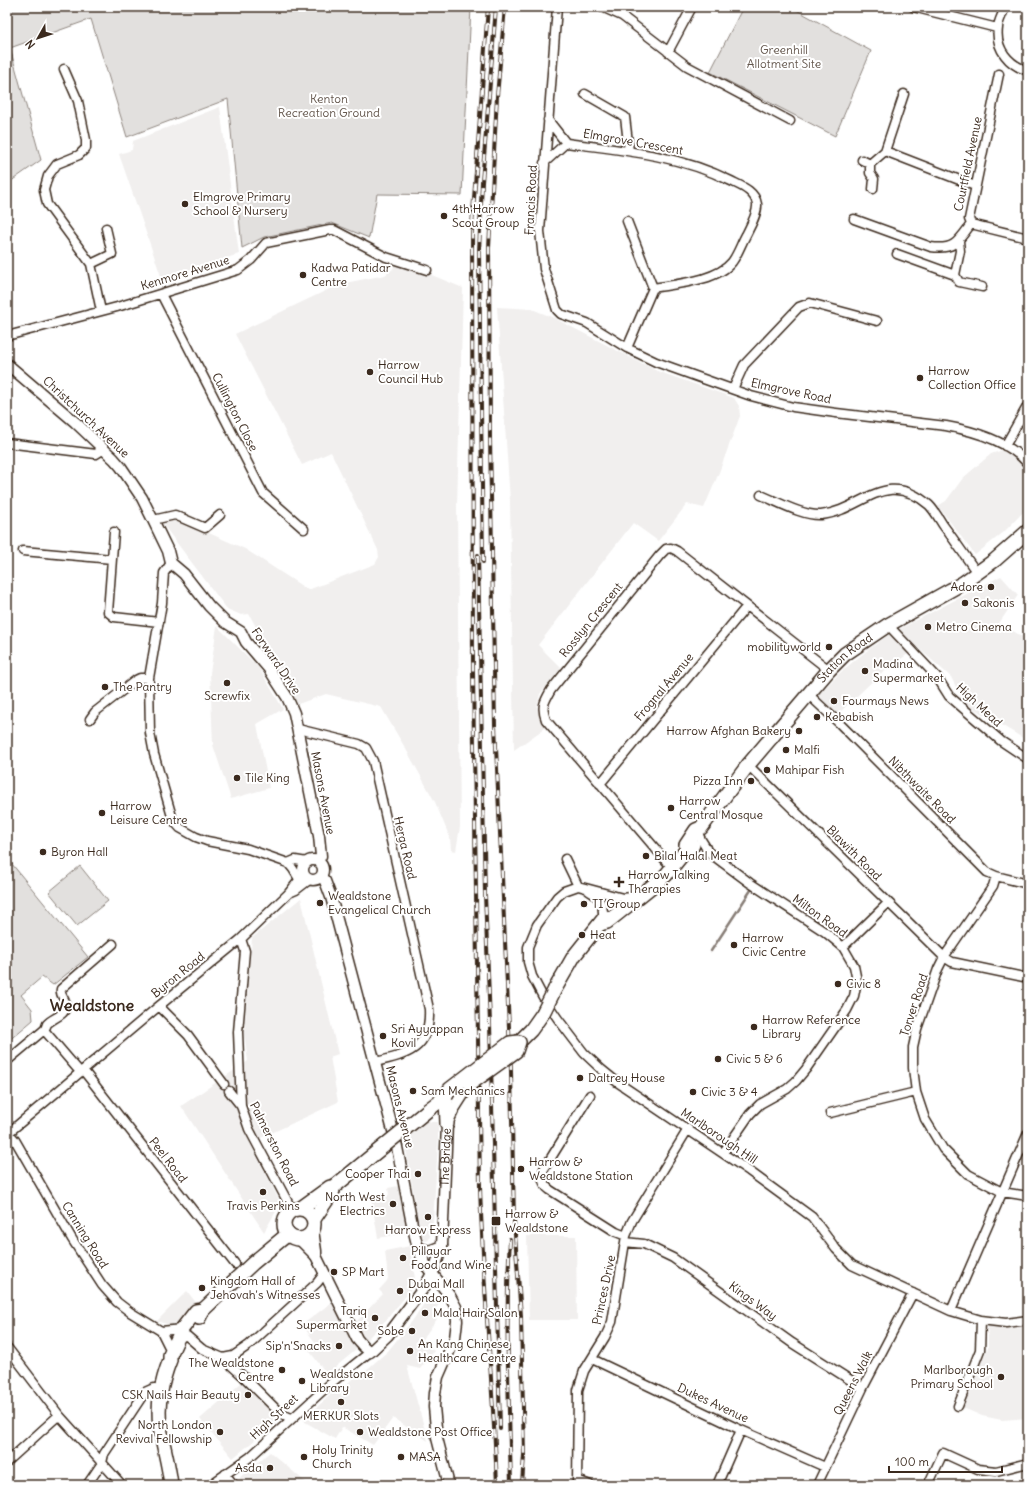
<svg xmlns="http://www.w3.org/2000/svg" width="1035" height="1492" viewBox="0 0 1035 1492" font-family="Delius,sans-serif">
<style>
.built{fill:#f1efee}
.green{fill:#e2e0de;stroke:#8e857e}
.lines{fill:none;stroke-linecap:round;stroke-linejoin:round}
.stream{stroke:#887e77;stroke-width:2.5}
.minor-casing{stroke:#3b2a1e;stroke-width:11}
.tertiary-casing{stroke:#3b2a1e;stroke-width:13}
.primary-casing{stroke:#3b2a1e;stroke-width:16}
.minor{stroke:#fff;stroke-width:8}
.tertiary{stroke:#fff;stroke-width:10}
.primary{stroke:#fff;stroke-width:13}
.rail-casing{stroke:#3b2a1e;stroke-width:4}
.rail{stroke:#fff;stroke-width:2.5;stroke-dasharray:8;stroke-linecap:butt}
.primary-bridge-casing{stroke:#3b2a1e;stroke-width:16;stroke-linecap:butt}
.primary-bridge{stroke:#fff;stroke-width:13}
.poi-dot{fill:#3b2a1e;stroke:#fff;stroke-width:1.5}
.labels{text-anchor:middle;stroke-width:4;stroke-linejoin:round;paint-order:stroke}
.park-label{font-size:12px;fill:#65584e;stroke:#fff}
.street-label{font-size:12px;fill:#3b2a1e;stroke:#fff}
.poi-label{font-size:12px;fill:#3b2a1e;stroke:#fff;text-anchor:start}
.district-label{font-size:16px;font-weight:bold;fill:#3b2a1e;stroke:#fff}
</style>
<rect width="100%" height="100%" fill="#fff"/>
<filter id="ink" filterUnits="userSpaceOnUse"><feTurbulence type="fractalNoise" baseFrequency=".025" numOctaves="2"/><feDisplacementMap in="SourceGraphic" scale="8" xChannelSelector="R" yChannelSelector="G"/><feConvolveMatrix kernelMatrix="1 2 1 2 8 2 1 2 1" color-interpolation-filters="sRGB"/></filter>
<g filter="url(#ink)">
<path class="built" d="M220 107 239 254 162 279 119 154 132 150 133 141Z
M394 266H410L463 288 457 506 460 827 456 851 451 850 450 838 435 802 407 751 381 707 326 694 298 704 249 614 241 615 227 609 161 522 175 518 245 549 308 590 375 564 379 557 378 550 331 452 302 465 235 334 340 284 385 275 393 269Z
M497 307 532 309 554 318 657 371 734 398 739 406 740 416 718 475 704 508 687 504 658 541 633 523 538 645 561 668 540 694 537 706 541 720 545 728 514 750 510 501Z
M1003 450 1014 457 1024 468 1028 475 1027 508 1004 532 975 555 938 506 946 501 963 478 991 454Z
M1001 576 1018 595 998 625 1013 631 1028 640V741L964 703 951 677 917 647 877 677 837 715 818 695 843 670 864 653 890 634Z
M217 626 259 668 283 709 257 724 269 788 231 799 213 745 210 673Z
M301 898 338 1054 330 1057 338 1102 250 1143 279 1200 278 1208 264 1232 181 1106 248 1061 244 1034 252 938Z
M428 1119 431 1122H438V1144L433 1221 429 1240 425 1241 423 1239 419 1224 404 1139Z
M398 1186 407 1233 378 1238 371 1198 389 1195 388 1188Z
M527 1236H576L577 1320H529Z
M410 1246 415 1279 410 1291 386 1320 367 1339 365 1338 356 1322 383 1294 379 1290 387 1281 388 1278 385 1251Z
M187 1291 197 1304 184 1318 180 1322 169 1325 157 1321Z
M429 1296 440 1303 432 1314 437 1319 422 1340 434 1351 420 1369 407 1366 428 1441 393 1418 373 1445 342 1427 335 1439 305 1422 304 1419 340 1386 342 1389 354 1377 356 1379 388 1351 413 1320Z
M332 1302 356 1346V1350L327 1374 307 1348 315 1342 302 1325Z
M1028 1322V1418L1002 1420 982 1416 961 1407 988 1348V1325Z
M241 1383 278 1418V1421L233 1458 200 1419Z
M270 1452 309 1485H243L240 1481V1477Z"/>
<path class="green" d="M7 7H471L462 195 377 194 369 238 332 223 264 237 242 248 228 99 127 137 91 19 10 48 41 160 7 184Z
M743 7H791L871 51 835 136 710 72Z
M7 858 88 957 53 985 42 977 21 995 32 1009 33 1020 7 1042Z
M80 866 108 901 77 926 49 892Z"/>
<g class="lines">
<path class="stream" d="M711 951 751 890"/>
<defs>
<path id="minor" d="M557 7 540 231 544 269 557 310 561 314 587 323 627 348 656 362 751 396 793 407 836 413 946 426C974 431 1009 441 1028 464
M602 7 622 16 687 66 790 121
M913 7 997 28
M1005 7C1003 14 998 21 998 28 995 49 1009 65 1028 71
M668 52 692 7
M64 69 78 101 86 140V148L79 155 57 164 48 176 44 190 47 204 91 264 101 311
M999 74 969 219 971 224 1028 238
M585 94 625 117 629 151
M904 94 885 151 975 186
M548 120 566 143
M862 160 870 164 885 151
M544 163 566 143C623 150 679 155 731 181 741 186 755 191 757 204 758 213 750 227 746 235 741 244 738 254 732 262 717 281 676 284 653 288L627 348
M870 164V173L874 179 873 189
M854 219 931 247C954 250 958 242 971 224
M627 221 653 288
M959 241 960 251 955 275 959 282 982 287
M897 254 955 275
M91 264 112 254 106 228
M161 294 263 493 304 529
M7 336 117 307 238 270 251 260 266 243 330 230H334L386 257 427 270
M733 389 744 365 799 307 810 303 877 321
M7 443 96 454 104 449
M1005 446 1028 405
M761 495C778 502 803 516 821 515 862 511 885 467 929 505 935 511 939 519 943 525 955 541 966 557 977 573
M153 520 175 515 205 528 220 515
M114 532 108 612 114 617 159 622
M23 551 112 559
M171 563 164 573 162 603 149 678 150 733 154 754 173 820 180 828 196 837 207 841 248 849 288 863 293 869 299 879
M888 625 937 677 949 696 1001 741 1028 759
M808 694 840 724 987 872 996 876 1028 884
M90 719 95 712 136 680 140 678H149
M298 729 359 744 366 748 373 761 429 1009C431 1049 407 1055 375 1062
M748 765 944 957 952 962 1028 978
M600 784 747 606
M699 835C701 842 706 845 707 851L750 883 825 932 843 947 854 966 857 981 854 996 847 1010 806 1069 796 1081 787 1089 760 1104 750 1114 723 1153
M565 859 578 886
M288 863 295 860 307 862
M673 867 666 861 546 720C541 707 544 702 551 690L660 555 666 549 671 548 677 551 829 670
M996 876 993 886 944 957 938 969 917 1029 913 1047V1068L916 1092 925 1119 943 1149 968 1174 1002 1192 1028 1196
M589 891C600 897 604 905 603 918
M289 893 296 890 309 880
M631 897 623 898 578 886 564 891 557 897 537 925 528 947V962L532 976 543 997 558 1019 584 1053 601 1069 617 1082 749 1171 812 1217 836 1249 852 1265 951 1311 981 1320 1006 1323 1028 1320
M241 939 245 951 238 1032 241 1106
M843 947 888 903
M159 1006 188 1035 224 1084
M44 1030 80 1072
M7 1061 44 1030C45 1030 47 1024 47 1024 52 1018 64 1016 66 1007 67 1000 59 996 61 989L113 944
M83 1070 235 1264
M229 1091 241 1106 249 1129 292 1210
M590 1095 544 1169C541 1178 542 1184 550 1190L616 1232 626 1236
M830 1113 916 1092
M9 1133 15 1140 72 1239 102 1285 117 1302 130 1312 161 1331 171 1351
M7 1134 159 1006 241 939 288 894 304 874
M625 1242 644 1244 673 1258 792 1343 863 1388
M951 1311 1028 1133
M161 1331 182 1329
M178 1337 187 1336 202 1349 223 1358 244 1377 280 1413 291 1418
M7 1347 59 1415 122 1485
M223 1358 233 1356 249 1345 317 1283 324 1274
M592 1359 741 1430 825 1467
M958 1406 980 1350 981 1320
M7 1462 59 1415
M225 1474 234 1485
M577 1480 590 1485
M87 1485 102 1463 104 1454 145 1392 154 1388 162 1389
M210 1485 250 1457 330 1384 370 1352
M577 1485 578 1390 584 1371 605 1337 612 1322 626 1236 632 1221 688 1129
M717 1485 741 1430
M817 1485 863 1388 913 1293
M928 1485 943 1453 978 1469 996 1471 1028 1463"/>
<g id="tertiary">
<path d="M7 364 75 422 114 459 121 467 142 498 153 520 168 551 171 563 184 574 209 606 225 622 241 632 246 642 269 669 276 680 287 697 294 713 319 836 321 856 318 861"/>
<circle cx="313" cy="870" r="10"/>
<path d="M321 877 325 881 331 897 396 1142 412 1224 419 1252 427 1267 450 1296 456 1307 457 1321 455 1338 438 1377 435 1393 434 1407 437 1438 449 1485"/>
<path id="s1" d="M313 1230 316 1251V1256L357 1339 363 1346 370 1352 388 1335 425 1286 435 1268 442 1246 447 1124 454 1109 468 1087"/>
<path d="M299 1239 316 1256"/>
<path d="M419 1248 429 1251 442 1246"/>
</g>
<g id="primary">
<path id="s2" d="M687 849 686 845 696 830 701 828 748 765 829 670 845 654 888 625 963 583 995 560 1028 531"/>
<path d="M600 924 607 922 616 915 666 875 687 849 691 848 693 845"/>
<path d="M555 989 574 956 605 917"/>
<path d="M519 1042 531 1030 543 1013"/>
<path d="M446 1096 447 1124"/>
<path d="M428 1110 446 1096 454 1095 470 1084"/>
<path d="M301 1208 330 1187 335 1186"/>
<circle cx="299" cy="1224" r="15"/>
<path d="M314 1219 333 1191"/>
<path d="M199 1318 203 1310 253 1263 288 1234"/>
<path d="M171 1485C169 1465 163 1446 160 1427 157 1404 162 1380 170 1360V1355L182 1329 196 1311 203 1310"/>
</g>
</defs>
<use href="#minor" class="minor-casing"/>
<use href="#tertiary" class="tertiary-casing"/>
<use href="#primary" class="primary-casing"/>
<use href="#minor" class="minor"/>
<use href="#tertiary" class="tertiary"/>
<use href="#primary" class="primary"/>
<defs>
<path id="rail" d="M488 7 472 226 473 672 480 1186C483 1286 493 1385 497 1485
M505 7 497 96 489 248 490 437 495 725 511 1071 514 1221 521 1316 524 1455 522 1485
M478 555 485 894 490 1023 500 1429
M483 562 479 252 482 182 496 7
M510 1239C505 1321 509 1403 511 1485"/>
</defs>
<use href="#rail" class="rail-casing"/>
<use href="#rail" class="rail"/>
<defs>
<path id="primary-bridge" d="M543 1013 555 989
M446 1096 450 1089 510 1043 519 1042 516 1051 470 1084
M335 1186 428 1110"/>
</defs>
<use href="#primary-bridge" class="primary-bridge-casing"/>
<use href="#primary-bridge" class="primary-bridge"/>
</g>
</g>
<g class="poi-dot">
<circle cx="185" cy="204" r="4"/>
<circle cx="444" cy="216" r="4"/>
<circle cx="303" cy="275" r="4"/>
<circle cx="370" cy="372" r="4"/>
<circle cx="920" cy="378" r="4"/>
<circle cx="991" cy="587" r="4"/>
<circle cx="965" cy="603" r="4"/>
<circle cx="928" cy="627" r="4"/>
<circle cx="829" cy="647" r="4"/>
<circle cx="865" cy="671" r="4"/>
<circle cx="227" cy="683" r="4"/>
<circle cx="105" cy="687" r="4"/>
<circle cx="834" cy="701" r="4"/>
<circle cx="817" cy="717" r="4"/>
<circle cx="799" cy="731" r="4"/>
<circle cx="786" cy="750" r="4"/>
<circle cx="767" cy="770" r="4"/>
<circle cx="237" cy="778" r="4"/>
<circle cx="751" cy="781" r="4"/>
<circle cx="671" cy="808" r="4"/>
<circle cx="102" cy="813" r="4"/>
<circle cx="43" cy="852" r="4"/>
<circle cx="646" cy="856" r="4"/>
<path d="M617 876h4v4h4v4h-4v4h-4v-4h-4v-4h4z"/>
<circle cx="320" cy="903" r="4"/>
<circle cx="584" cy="904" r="4"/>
<circle cx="582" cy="935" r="4"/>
<circle cx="734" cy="945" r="4"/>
<circle cx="838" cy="984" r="4"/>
<circle cx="754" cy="1027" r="4"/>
<circle cx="383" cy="1036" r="4"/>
<circle cx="718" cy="1059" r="4"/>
<circle cx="580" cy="1078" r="4"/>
<circle cx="413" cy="1091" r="4"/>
<circle cx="693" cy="1092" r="4"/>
<circle cx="521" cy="1169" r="4"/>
<circle cx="418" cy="1174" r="4"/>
<circle cx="263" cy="1192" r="4"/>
<circle cx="393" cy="1204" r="4"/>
<circle cx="428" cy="1217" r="4"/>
<rect x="491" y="1216" width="10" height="10" rx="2"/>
<circle cx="403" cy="1258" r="4"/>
<circle cx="334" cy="1272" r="4"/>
<circle cx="202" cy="1288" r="4"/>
<circle cx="400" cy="1291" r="4"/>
<circle cx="425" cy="1313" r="4"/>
<circle cx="375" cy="1318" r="4"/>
<circle cx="412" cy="1331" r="4"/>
<circle cx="339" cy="1346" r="4"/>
<circle cx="410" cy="1351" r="4"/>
<circle cx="282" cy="1370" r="4"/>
<circle cx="1001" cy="1377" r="4"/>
<circle cx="302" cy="1381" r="4"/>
<circle cx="248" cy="1395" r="4"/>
<circle cx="341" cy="1402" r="4"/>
<circle cx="220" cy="1432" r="4"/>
<circle cx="360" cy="1432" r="4"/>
<circle cx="304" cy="1457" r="4"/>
<circle cx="401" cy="1457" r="4"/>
<circle cx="270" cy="1468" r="4"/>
</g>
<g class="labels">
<g class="park-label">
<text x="784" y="54">Greenhill<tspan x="784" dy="14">Allotment Site</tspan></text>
<text x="329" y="103">Kenton<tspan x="329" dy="14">Recreation Ground</tspan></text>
</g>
<g class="street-label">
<text transform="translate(633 142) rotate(10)" y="4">Elmgrove Crescent</text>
<text transform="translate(968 164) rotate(-78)" y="4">Courtfield Avenue</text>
<text transform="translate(531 200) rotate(-87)" y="4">Francis Road</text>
<text transform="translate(185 273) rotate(-17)" y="4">Kenmore Avenue</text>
<text transform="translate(791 391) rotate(12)" y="4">Elmgrove Road</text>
<text transform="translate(235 412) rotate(63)" y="4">Cullington Close</text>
<text transform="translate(86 417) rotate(43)" y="4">Christchurch Avenue</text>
<text transform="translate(591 620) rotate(-51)" y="4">Rosslyn Crescent</text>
<text dy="4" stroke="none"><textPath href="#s2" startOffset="251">Station Road</textPath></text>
<text transform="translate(276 661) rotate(56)" y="4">Forward Drive</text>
<text transform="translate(664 687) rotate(-50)" y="4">Frognal Avenue</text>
<text transform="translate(979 705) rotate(43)" y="4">High Mead</text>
<text transform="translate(922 790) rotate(45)" y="4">Nibthwaite Road</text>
<text transform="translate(323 793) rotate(79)" y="4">Masons Avenue</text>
<text transform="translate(405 848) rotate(77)" y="4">Herga Road</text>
<text transform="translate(854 853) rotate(45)" y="4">Blawith Road</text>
<text transform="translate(820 916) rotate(36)" y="4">Milton Road</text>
<text transform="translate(178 975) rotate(-39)" y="4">Byron Road</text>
<text transform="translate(914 1005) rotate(-72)" y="4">Torver Road</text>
<text transform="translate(400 1107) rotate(76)" y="4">Masons Avenue</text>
<text transform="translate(719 1136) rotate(34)" y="4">Marlborough Hill</text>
<text transform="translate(274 1144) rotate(63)" y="4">Palmerston Road</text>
<text dy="4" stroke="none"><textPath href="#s1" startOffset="356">The Bridge</textPath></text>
<text transform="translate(168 1160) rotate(52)" y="4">Peel Road</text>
<text transform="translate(85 1235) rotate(58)" y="4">Canning Road</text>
<text transform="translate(604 1290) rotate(-78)" y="4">Princes Drive</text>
<text transform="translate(753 1301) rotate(36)" y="4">Kings Way</text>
<text transform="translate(853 1383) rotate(-63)" y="4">Queens Walk</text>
<text transform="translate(713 1403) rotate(25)" y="4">Dukes Avenue</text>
<text transform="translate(274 1417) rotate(-43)" y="4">High Street</text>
</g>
<g class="poi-label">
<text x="193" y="201">Elmgrove Primary<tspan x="193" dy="14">School &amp; Nursery</tspan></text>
<text x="452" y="213">4th Harrow<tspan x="452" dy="14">Scout Group</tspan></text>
<text x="311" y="272">Kadwa Patidar<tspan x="311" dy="14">Centre</tspan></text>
<text x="378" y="369">Harrow<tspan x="378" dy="14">Council Hub</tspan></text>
<text x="928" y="375">Harrow<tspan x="928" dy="14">Collection Office</tspan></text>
<text x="983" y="591" text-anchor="end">Adore</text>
<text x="973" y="607">Sakonis</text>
<text x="936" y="631">Metro Cinema</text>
<text x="821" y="651" text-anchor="end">mobilityworld</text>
<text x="873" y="668">Madina<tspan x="873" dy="14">Supermarket</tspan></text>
<text x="113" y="691">The Pantry</text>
<text x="227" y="700" text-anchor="middle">Screwfix</text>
<text x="842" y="705">Fourmays News</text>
<text x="825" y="721">Kebabish</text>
<text x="791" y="735" text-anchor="end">Harrow Afghan Bakery</text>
<text x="794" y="754">Malfi</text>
<text x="775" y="774">Mahipar Fish</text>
<text x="245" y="782">Tile King</text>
<text x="743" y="785" text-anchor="end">Pizza Inn</text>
<text x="679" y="805">Harrow<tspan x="679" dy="14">Central Mosque</tspan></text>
<text x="110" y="810">Harrow<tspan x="110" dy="14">Leisure Centre</tspan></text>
<text x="51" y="856">Byron Hall</text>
<text x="654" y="860">Bilal Halal Meat</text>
<text x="628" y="879">Harrow Talking<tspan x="628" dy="14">Therapies</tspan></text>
<text x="328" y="900">Wealdstone<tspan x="328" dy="14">Evangelical Church</tspan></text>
<text x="592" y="908">TI Group</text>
<text x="590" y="939">Heat</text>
<text x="742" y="942">Harrow<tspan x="742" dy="14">Civic Centre</tspan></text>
<text x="846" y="988">Civic 8</text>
<text x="762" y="1024">Harrow Reference<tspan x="762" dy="14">Library</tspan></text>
<text x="391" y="1033">Sri Ayyappan<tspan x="391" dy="14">Kovil</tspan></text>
<text x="726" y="1063">Civic 5 &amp; 6</text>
<text x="588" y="1082">Daltrey House</text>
<text x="421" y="1095">Sam Mechanics</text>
<text x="701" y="1096">Civic 3 &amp; 4</text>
<text x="529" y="1166">Harrow &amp;<tspan x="529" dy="14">Wealdstone Station</tspan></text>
<text x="410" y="1178" text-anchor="end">Cooper Thai</text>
<text x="385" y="1201" text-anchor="end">North West<tspan x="385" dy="14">Electrics</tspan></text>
<text x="263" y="1210" text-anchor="middle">Travis Perkins</text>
<text x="505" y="1218">Harrow &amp;<tspan x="505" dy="14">Wealdstone</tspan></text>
<text x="428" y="1234" text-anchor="middle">Harrow Express</text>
<text x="411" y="1255">Pillayar<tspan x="411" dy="14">Food and Wine</tspan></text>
<text x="342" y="1276">SP Mart</text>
<text x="210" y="1285">Kingdom Hall of<tspan x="210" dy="14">Jehovah's Witnesses</tspan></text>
<text x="408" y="1288">Dubai Mall<tspan x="408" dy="14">London</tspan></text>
<text x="367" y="1315" text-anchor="end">Tariq<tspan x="367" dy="14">Supermarket</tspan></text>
<text x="433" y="1317">Mala Hair Salon</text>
<text x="404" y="1335" text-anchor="end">Sobe</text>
<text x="418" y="1348">An Kang Chinese<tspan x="418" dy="14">Healthcare Centre</tspan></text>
<text x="331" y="1350" text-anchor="end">Sip'n'Snacks</text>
<text x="274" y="1367" text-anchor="end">The Wealdstone<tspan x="274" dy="14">Centre</tspan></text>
<text x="993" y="1374" text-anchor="end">Marlborough<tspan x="993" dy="14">Primary School</tspan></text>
<text x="310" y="1378">Wealdstone<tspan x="310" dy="14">Library</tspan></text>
<text x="240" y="1399" text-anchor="end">CSK Nails Hair Beauty</text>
<text x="341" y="1420" text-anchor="middle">MERKUR Slots</text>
<text x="212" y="1429" text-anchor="end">North London<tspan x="212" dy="14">Revival Fellowship</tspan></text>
<text x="368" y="1436">Wealdstone Post Office</text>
<text x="312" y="1454">Holy Trinity<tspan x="312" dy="14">Church</tspan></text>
<text x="409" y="1461">MASA</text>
<text x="262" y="1472" text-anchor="end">Asda</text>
</g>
<g class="district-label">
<text x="92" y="1011">Wealdstone</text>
</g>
</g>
<rect width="1035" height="1492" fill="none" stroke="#fff" stroke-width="24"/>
<rect x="12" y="12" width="1011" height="1468" fill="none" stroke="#3b2a1e" stroke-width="1.5" filter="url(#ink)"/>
<g transform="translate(38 38) rotate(231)" stroke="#ffffff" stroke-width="3" paint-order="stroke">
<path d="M0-3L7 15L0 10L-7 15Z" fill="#3b2a1e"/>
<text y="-6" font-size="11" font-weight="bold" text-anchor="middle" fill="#3b2a1e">N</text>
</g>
<path d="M889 1466v6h113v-6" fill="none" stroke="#3b2a1e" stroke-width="2"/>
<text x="895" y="1466" font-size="12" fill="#3b2a1e" stroke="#ffffff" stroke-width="3" paint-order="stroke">100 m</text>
</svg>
